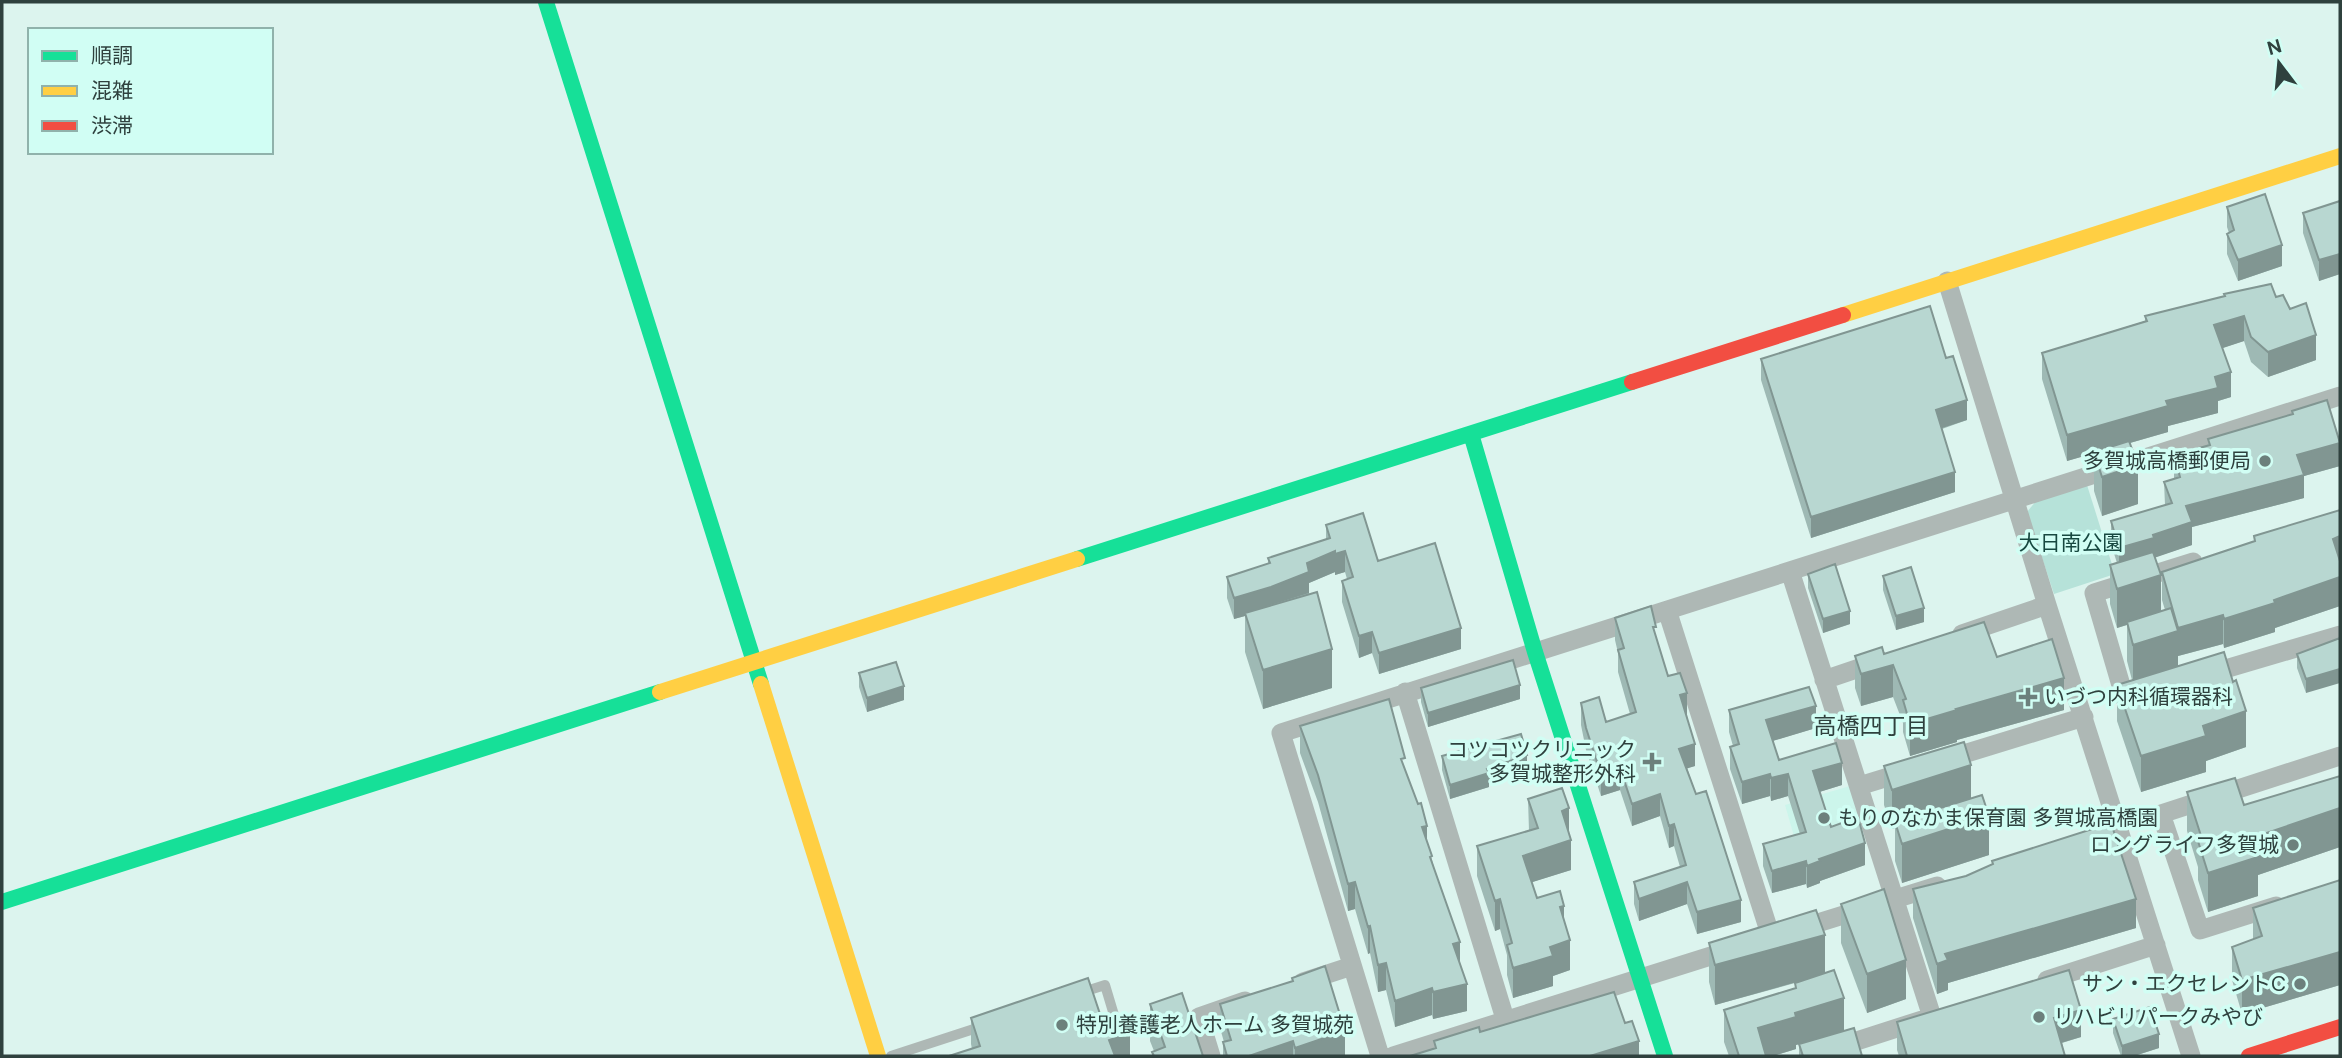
<svg xmlns="http://www.w3.org/2000/svg" width="2342" height="1058" viewBox="0 0 2342 1058" font-family="'DM Sans','Noto Sans JP',sans-serif">
<style>
.built{fill:#ccf5eb}
.green{fill:#b6e2d9}
.lines{fill:none;stroke-linecap:round;stroke-linejoin:round}
.lane{stroke:#aeb8b5;stroke-width:10}
.street{stroke:#aeb8b5;stroke-width:19}
.fast{stroke:#16e098;stroke-width:16}
.slow{stroke:#ffcf43;stroke-width:16}
.jam{stroke:#f24e42;stroke-width:16}
.wall{fill:#9eb9b4}
.shaded-wall{fill:#819692}
.building{fill:#b8d7d1;stroke:#819692;stroke-width:2}
.poi-dot{fill:#6c807c;stroke:#d1fef4;stroke-width:2.5}
.labels{text-anchor:middle;stroke-width:7;stroke-linejoin:round;paint-order:stroke}
.poi-label{font-size:21px;fill:#2f413e;stroke:#d1fef4;text-anchor:end}
.park-label{font-size:21px;fill:#174840;stroke:#d1fef4}
.neighbourhood-label{font-size:23px;fill:#2f413e;stroke:#d1fef4}
</style>
<rect width="100%" height="100%" fill="#dcf4ee"/>
<path class="built" d="M1850 786 1863 831 1798 850 1785 805Z"/>
<path class="green" d="M2087 485 2115 574 2054 594 2027 512 2036 501Z"/>
<g class="lines">
<path class="lane" d="M1080 993 1105 985 1117 1025
M891 1056 983 1026"/>
<path class="street" d="M1947 281 2047 605 2191 1056
M1790 571 1932 1017
M1667 610 1771 937
M1962 634 2047 605
M2205 675 2340 635
M1824 680 1880 661
M1405 692 1506 1022
M2133 697 2125 699 2094 593 2193 562
M1944 760 2084 717
M1859 786 1908 771
M2276 906 2200 930 2161 814 2340 756
M1795 930 1937 886
M2047 980 2156 945
M1303 982 1352 966
M1211 1056 1199 1017 1245 1001
M1380 1056 1281 733 2340 396
M1393 1056 1733 949
M1810 1056 1922 1020"/>
<path class="fast" d="M546 2 761 684
M1471 434 1535 652 1665 1056
M1077 559 1632 382
M2 902 660 692"/>
<path class="slow" d="M1843 315 2340 156
M761 684 878 1056
M660 692 1077 559"/>
<path class="jam" d="M1632 382 1843 315
M2249 1056 2340 1027"/>
</g>
<path class="wall" d="M2340 201V274L2319 281 2303 233V213Z
M2227 207 2282 266 2238 281 2227 254V234L2229 233 2227 227Z
M2276 297 2316 360 2268 377 2251 362 2244 341 2222 348 2231 397 2218 401V413L2168 426V432L2130 443 2138 504 2102 516 2094 491V453L2067 461 2042 379V353L2145 321V316Z
M1946 358 1967 420 1942 429 1955 492 1811 538 1761 380V359Z
M2292 411 2340 442V466L2304 476V498L2192 527V545L2155 557 2161 611 2165 610 2162 600V572L2254 541V536L2340 510V606L2275 628V632L2224 648 2223 644 2178 656V666L2246 747 2206 761V772L2141 792 2117 721V685L2132 680 2127 661V625L2117 628 2110 604V565L2117 563 2111 544V521L2165 505 2164 482 2174 479V455L2208 446V439L2292 415Z
M1326 525 1378 561 1461 649 1379 674 1372 653 1359 658 1342 602V581L1347 579 1345 572 1335 575V572L1309 583V593L1332 688 1263 709 1245 652V616L1234 619 1227 598V577L1268 564V558L1326 539Z
M1808 574 1850 624 1823 633 1808 588Z
M1883 576 1924 622 1896 630 1883 590Z
M1615 618 1656 637 1668 676 1687 715 1695 766 1687 768 1741 922 1697 934 1687 904 1639 921 1634 904V882L1680 867 1674 846 1669 848 1660 816 1632 826 1620 790 1601 796 1586 750 1581 725V703L1606 722 1630 714 1618 672V653L1615 640Z
M2340 638 2306 693 2297 668V654Z
M1884 654 1997 657 2064 710 1957 740V742L1910 756 1903 732V723L1893 697 1861 706 1855 688V656Z
M859 673 904 700 867 712 859 687Z
M1421 688 1520 699 1428 727 1421 702Z
M1729 710 1816 728 1772 741 1779 760 1842 785 1819 792 1831 827 1865 865 1820 881V883L1807 888 1806 884 1772 893 1763 866V844L1800 834 1788 796 1771 801 1770 796 1742 804 1730 769V747L1733 746 1729 732Z
M1300 726 1405 769 1427 841 1460 965 1467 1011 1433 1019 1432 1015 1395 1027 1386 990 1378 992 1370 953 1368 954 1355 909 1348 911 1318 802 1300 753Z
M1442 756 1527 769 1489 782V787L1450 799 1442 770Z
M1884 766 1971 798 1989 855 1902 883 1895 861V828L1892 829 1884 805Z
M2340 776V847L2258 875V896L2208 912 2198 880V867L2187 831V792L2244 805Z
M1528 799 1569 833 1571 870 1532 882 1537 898 1564 922 1570 970 1553 976V986L1513 998 1507 975V955L1500 929 1495 931 1477 876V846L1529 831Z
M1992 861 2136 928 1948 983V990L1937 994 1913 918V889L1966 876 1992 865Z
M2340 880V985L2242 1014 2232 980V947L2253 939V908Z
M1841 904 1906 999 1867 1013 1841 943Z
M1709 943 1825 973 1844 1031 1862 1056H1799V1044L1796 1045V1049L1773 1056H1729L1724 1042V1010L1795 989V983L1715 1005 1709 982Z
M1292 978 1345 1055 1341 1056H1223V1042H1224L1220 1028V1004L1292 981Z
M1150 1004 1203 1056H1152V1052L1154 1051 1150 1041Z
M971 1018 1104 1026 1130 1056 972 1049 971 1044Z
M2113 1019 2159 1048 2134 1056H2121L2113 1033Z
M1897 1022 2081 1037 2062 1043 2065 1056H1899L1897 1050Z"/>
<path class="shaded-wall" d="M2282 245V266L2238 281V260Z
M2340 254V274L2319 281V260Z
M2244 316V341L2214 351V325Z
M2316 335V360L2268 377V352Z
M2231 372V397L2218 401V413L2168 426V432L2067 461V435L2166 401 2215 377Z
M1967 400V420L1936 430V410Z
M2340 443V466L2304 476V498L2192 527V545L2119 570V548L2153 535 2186 506 2297 455Z
M2138 465V504L2102 516V477Z
M1955 472V492L1811 538V517Z
M2340 536V565L2333 539Z
M1335 551V572L1309 583V593L1245 613V616L1234 619V598L1307 563Z
M1345 551V572L1335 575V554Z
M2161 575V614L2117 628V589Z
M2340 577V606L2275 628V632L2224 648V619L2274 600Z
M1924 608V622L1896 630V616Z
M1850 611V624L1823 633V619Z
M2223 615V644L2178 656V670L2133 684V645L2178 628Z
M1461 628V649L1379 674V653Z
M1372 632V653L1359 658V636Z
M1332 649V688L1263 709V670Z
M1893 665V697L1861 706V674Z
M2340 669V683L2306 693V679Z
M2064 678V710L1957 740V742L1910 756V724L1956 709Z
M1520 685V699L1428 727V713Z
M904 686V700L867 712V698Z
M1687 693V715L1680 717V695Z
M1816 706V728L1766 743V720Z
M2246 711V747L2206 761V772L2141 792V756L2203 726Z
M1695 744V766L1679 771V749Z
M1527 755V769L1489 782V787L1450 799V785L1487 769Z
M1842 763V785L1813 794V771Z
M1971 765V804L1895 822V828L1892 829V790Z
M1620 768V790L1601 796V774Z
M1770 774V796L1742 804V782Z
M1788 774V796L1771 801V778Z
M1660 794V816L1632 826V804Z
M1569 808V838L1562 811Z
M2340 808V847L2258 875V896L2208 912V873L2252 838Z
M1989 816V855L1902 883V844Z
M1674 824V846L1669 848V826Z
M1427 826V852L1422 827Z
M1571 840V870L1523 885V856Z
M1865 843V865L1820 881V883L1807 888V866L1819 859Z
M1806 861V884L1772 893V871Z
M1355 882V909L1348 911V884Z
M1687 882V904L1639 921V899Z
M1500 899V929L1495 931V901Z
M2136 899V928L1948 983V990L1937 994V964L1945 954Z
M1741 900V922L1697 934V912Z
M1564 906V935L1560 907Z
M1370 926V953L1368 954V927Z
M1825 935V974L1715 1005V965Z
M1570 940V970L1553 976V986L1513 998V968L1550 947Z
M1460 942V969L1453 944Z
M2340 952V985L2242 1014V980Z
M1906 960V999L1867 1013V974Z
M1386 963V990L1378 992V965Z
M1467 984V1011L1433 1019V992Z
M1432 988V1015L1395 1027V1001Z
M1844 998V1031L1796 1045V1049L1773 1056H1758V1028L1795 1013Z
M2081 1010V1037L2054 1045V1018Z
M1345 1031V1055L1341 1056H1295V1048Z
M1130 1033V1056H1109V1040Z
M2159 1034V1048L2134 1056H2122V1046Z
M1293 1041V1056H1249Z
M1639 1041V1056H1590Z"/>
<path class="building" d="M2265 194 2282 245 2238 260 2227 234 2234 230 2227 207Z
M2340 201V254L2319 260 2303 213Z
M2271 284 2276 297 2283 295 2290 309 2306 303 2316 335 2268 352 2251 337 2244 316 2214 325 2231 372 2215 377 2218 388 2166 401 2168 406 2067 435 2042 353 2147 321 2145 316 2225 296 2224 294Z
M1930 306 1946 358 1953 356 1967 400 1936 410 1955 472 1811 517 1761 359Z
M2327 400 2340 443 2297 455 2304 475 2186 506 2192 522 2153 535 2154 538 2119 548 2111 521 2172 503 2164 482 2180 477 2174 455 2210 445 2208 439 2293 414 2292 411Z
M2129 441 2138 465 2102 477 2094 452Z
M2340 510V536L2333 539 2340 561V577L2274 600 2275 603 2224 619 2223 615 2178 628 2162 572 2255 541 2254 536Z
M1363 513 1378 561 1435 543 1461 628 1379 653 1372 632 1359 636 1342 581 1353 577 1345 551 1335 554V551L1307 563 1309 572 1271 587 1234 598 1227 577 1270 563 1268 558 1330 538 1326 525Z
M2153 552 2161 575 2117 589 2110 565Z
M1835 564 1850 611 1823 619 1808 574Z
M1911 567 1924 608 1896 616 1883 576Z
M1317 592 1332 649 1263 670 1245 613Z
M1651 606 1656 627H1653L1668 676 1680 673 1687 693 1680 695 1695 744 1679 749 1696 794 1706 791 1741 900 1697 912 1687 882 1639 899 1634 882 1686 865 1674 824 1669 826 1660 794 1632 804 1620 768 1601 774 1586 728 1581 703 1599 697 1606 722 1636 712 1618 650 1624 648 1615 618Z
M2171 608 2178 631 2133 645 2127 622Z
M1984 622 1997 657 2052 639 2064 678 1956 709 1957 710 1910 724 1903 700 1906 699 1893 665 1861 674 1855 656 1882 647 1884 654Z
M2340 638V669L2306 679 2297 654Z
M2224 652 2233 682 2236 680 2246 711 2203 726 2206 736 2141 756 2117 685Z
M1513 660 1520 685 1428 713 1421 688Z
M896 662 904 686 867 698 859 673Z
M1809 687 1816 706 1766 720 1779 760 1836 743 1842 763 1813 771 1831 827 1858 817 1865 843 1819 859 1820 861 1807 866 1806 861 1772 871 1763 844 1806 832 1788 774 1771 778 1770 774 1742 782 1730 747 1739 744 1729 710Z
M1389 699 1405 758 1401 759 1418 804 1421 803 1427 826 1422 827 1432 856 1430 857 1460 942 1453 944 1467 984 1433 992 1432 988 1395 1001 1386 963 1378 965 1370 926 1368 927 1355 882 1348 884 1318 775 1300 726Z
M1521 734 1527 755 1487 769 1489 773 1450 785 1442 756Z
M1964 742 1971 765 1892 790 1884 766Z
M2340 776V808L2252 838 2258 857 2208 873 2198 841 2202 839 2187 792 2235 778 2244 805Z
M1562 788 1569 808 1562 811 1571 840 1523 856 1537 898 1560 891 1564 906 1560 907 1570 940 1550 947 1553 956 1513 968 1507 945 1512 943 1500 899 1495 901 1477 846 1538 828 1528 799Z
M1982 795 1989 816 1902 844 1895 822Z
M2111 823 2136 899 1945 954 1948 960 1937 964 1913 889 1966 876 1993 864 1992 861Z
M2340 880V952L2242 980 2232 947 2262 936 2253 908Z
M1884 889 1906 960 1867 974 1841 904Z
M1816 910 1825 935 1715 965 1709 943Z
M1325 966 1345 1031 1295 1048 1293 1041 1249 1056H1227L1223 1042 1231 1040 1220 1004 1293 981 1292 978Z
M1834 970 1844 998 1795 1013 1796 1017 1758 1028 1766 1056H1739L1724 1010 1796 988 1795 983Z
M2069 970 2081 1010 2054 1018 2065 1056H1907L1897 1022Z
M1088 978 1104 1026 1125 1019 1130 1033 1109 1040 1115 1056H949L980 1046 971 1018Z
M1614 992 1625 1023 1632 1021 1639 1041 1590 1056H1410L1436 1048 1434 1041 1479 1027 1480 1032Z
M1182 993 1203 1056H1154L1152 1052 1165 1047 1150 1004Z
M2150 1007 2159 1034 2122 1046 2113 1019Z
M1854 1028 1862 1056H1803L1799 1044Z"/>
<g class="poi-dot">
<circle cx="2265" cy="461" r="7"/>
<path d="M2024.5 686.5h7v7h7v7h-7v7h-7v-7h-7v-7h7z"/>
<path d="M1648.5 751.5h7v7h7v7h-7v7h-7v-7h-7v-7h7z"/>
<circle cx="1824" cy="818" r="7"/>
<circle cx="2293" cy="845" r="7"/>
<circle cx="2300" cy="984" r="7"/>
<circle cx="2039" cy="1017" r="7"/>
<circle cx="1062" cy="1025" r="7"/>
</g>
<g class="labels">
<g class="poi-label">
<text x="2251" y="468">多賀城高橋郵便局</text>
<text x="2044" y="704" text-anchor="start">いづつ内科循環器科</text>
<text x="1636" y="757">コツコツクリニック<tspan x="1636" dy="24">多賀城整形外科</tspan></text>
<text x="1838" y="825" text-anchor="start">もりのなかま保育園 多賀城高橋園</text>
<text x="2279" y="852">ロングライフ多賀城</text>
<text x="2286" y="991">サン・エクセレントC</text>
<text x="2053" y="1024" text-anchor="start">リハビリパークみやび</text>
<text x="1076" y="1032" text-anchor="start">特別養護老人ホーム 多賀城苑</text>
</g>
<g class="park-label">
<text x="2071" y="550">大日南公園</text>
</g>
<g class="neighbourhood-label">
<text x="1871" y="734">高橋四丁目</text>
</g>
</g>
<rect width="2342" height="1058" fill="none" stroke="#2f413e" stroke-width="7"/>
<rect x="28" y="28" width="245" height="126" fill="#d1fef4" stroke="#90b2ab" stroke-width="2"/>
<rect x="42" y="51" width="35" height="10" fill="#16e098" stroke="#90b2ab" stroke-width="2"/>
<text x="91" y="63" font-size="21" fill="#2f413e">順調</text>
<rect x="42" y="86" width="35" height="10" fill="#ffcf43" stroke="#90b2ab" stroke-width="2"/>
<text x="91" y="98" font-size="21" fill="#2f413e">混雑</text>
<rect x="42" y="121" width="35" height="10" fill="#f24e42" stroke="#90b2ab" stroke-width="2"/>
<text x="91" y="133" font-size="21" fill="#2f413e">渋滞</text>
<g transform="translate(2279 63) rotate(344)" stroke="#d1fef4" stroke-width="5" paint-order="stroke">
<path d="M0-5L12 26L0 18L-12 26Z" fill="#2f413e"/>
<text y="-10" font-size="19" font-weight="bold" text-anchor="middle" fill="#2f413e">N</text>
</g>
</svg>
